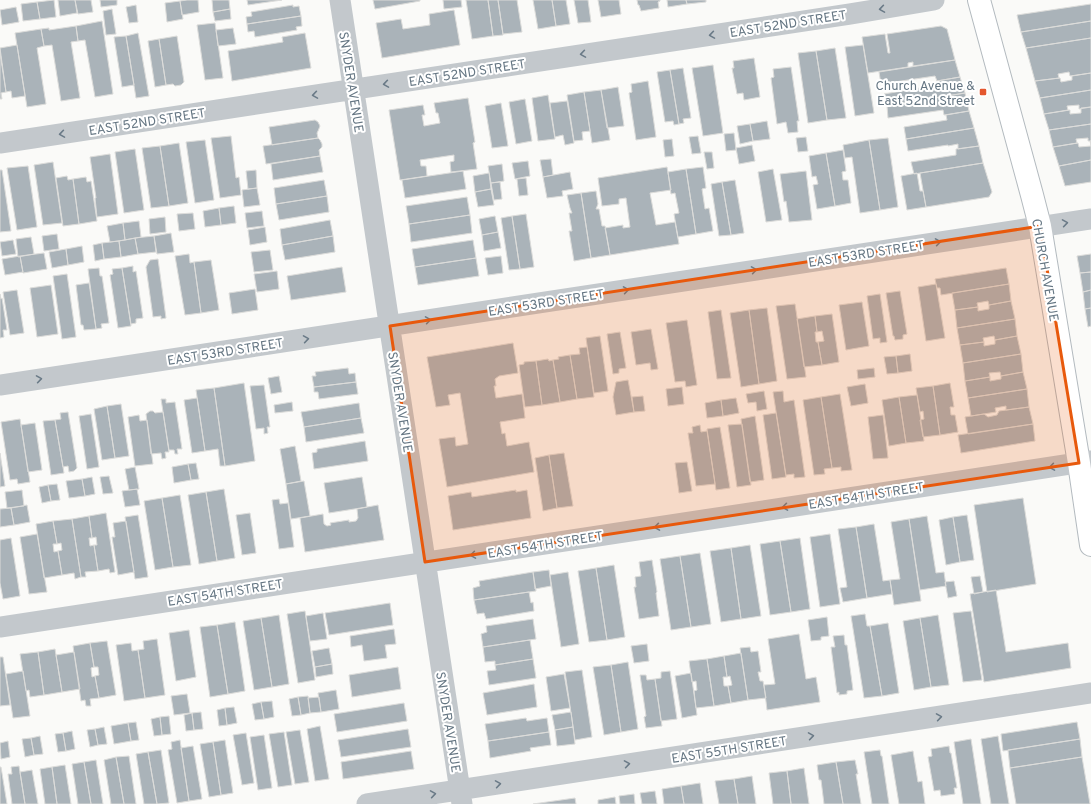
<svg xmlns="http://www.w3.org/2000/svg" width="1091" height="804" viewBox="0 0 1091 804" font-family="Overpass,sans-serif">
<style>
.building{fill:#aab3b9;stroke:#dcdcda}
.lines{fill:none;stroke-linecap:round;stroke-linejoin:round}
.secondary-casing{stroke:#b3babf;stroke-width:24}
.street{stroke:#c3c8cc;stroke-width:21}
.secondary{stroke:#fff;stroke-width:22}
.oneway{stroke:#6a7a87}
.marked{fill:#e8590c;fill-opacity:0.2;stroke:#e8590c;stroke-width:3;stroke-linejoin:round}
.poi-dot{fill:#e4572e;stroke:#fff;stroke-width:1.5}
.labels{text-anchor:middle;stroke-width:4;stroke-linejoin:round;paint-order:stroke}
.street-label{font-size:13px;fill:#657683;stroke:#fff}
.poi-label{font-size:13px;fill:#657683;stroke:#fff;text-anchor:end}
</style>
<rect width="100%" height="100%" fill="#fafaf8"/>
<path class="building" d="M54 0 56 17 40 19 37 2Z
M58 0H75L77 13 60 16Z
M75 0H91L93 12 78 14Z
M100 0H117V5L101 7Z
M187 0H198L199 12 182 15 180 1Z
M212 0H229L230 9 213 12Z
M247 0H282L248 5Z
M373 0H420V1L375 9Z
M443 0H461L462 7 444 9Z
M466 0H488L493 36 472 39Z
M488 0H498L503 35 493 36Z
M498 0H517L522 32 503 34Z
M533 0H552L556 26 538 29Z
M552 0H566L570 24 556 26Z
M574 0H588L591 22 578 23Z
M598 0H619L621 14 601 17Z
M637 0H660V1L658 2 659 8 641 11 639 5H638Z
M667 0H686L687 4 668 7Z
M686 0H706V2L687 4Z
M180 1 183 19 167 22 165 3Z
M37 2 40 19 23 21 21 4Z
M1091 4V21L1021 32 1017 15Z
M136 5 138 22 129 23 126 7Z
M293 5V7L299 6 301 16 247 24 246 17 252 16 251 12Z
M16 7 19 22 2 25 0 10Z
M112 9 116 34 106 35 103 11Z
M230 9 231 19 215 21 213 12Z
M454 10 460 45 382 58 376 23 401 19 403 29 430 25 429 14Z
M301 16 302 26 296 27 297 30 255 37 254 31 248 32 247 24Z
M102 21 113 94 95 97 85 40 78 41 76 26Z
M1091 21V38L1026 48 1021 32Z
M215 23 223 78 205 80 197 25Z
M76 26 78 41 71 42 80 98 61 101 52 45 44 46 41 29 49 28V30Z
M941 26 947 29 955 60 913 66V62L908 63V67L868 73 862 37 885 34 888 53H890L887 34Z
M233 28 236 44 218 46 216 30Z
M41 29 44 46 37 48 46 104 27 107 15 33Z
M138 33 149 96 136 98 126 36Z
M305 33 311 68 232 81 228 51 283 42 282 37Z
M126 36 134 85 122 87 114 37Z
M177 36 184 82 181 85 175 86 173 84 166 85 159 39Z
M1091 38V73L1070 76 1069 72 1058 74 1059 78 1035 81 1026 48Z
M159 39 166 85 155 87 148 41Z
M17 45 25 96 12 98 11 91 6 92 0 48Z
M863 45 874 113 855 116 845 47Z
M835 48 846 118 827 120 816 51Z
M816 51 827 120 808 123 798 53Z
M0 53 6 92 1 93 2 99H0Z
M754 58 760 97 744 100 743 93 737 94 732 68H734L733 61Z
M955 60 960 77 937 81 935 76 881 84 879 72Z
M713 65 723 133 703 136 692 68Z
M791 67 799 121H797L798 132 788 133 786 122 777 124 771 78 774 77 773 69Z
M683 68 691 118 683 119 684 123 679 124 670 70Z
M670 70 679 124 674 125 673 121 665 122 657 72Z
M1091 73V90L1040 98 1035 81 1060 78 1061 82 1072 80V76Z
M960 77 965 93 887 106 884 94 938 85 937 81Z
M648 81 656 137 636 140 629 93 632 92 631 84Z
M618 87 624 126 607 128 601 90Z
M601 90 610 140 592 143 584 92Z
M1091 90V107L1079 109V105L1067 106 1068 110 1044 114 1040 98Z
M584 92 590 131 582 132 583 140 574 141 567 95Z
M965 93 969 111 944 115 943 110 888 118 887 106Z
M548 95 555 139 538 141 532 98Z
M468 98 475 142 473 143 477 169 451 172 450 162 454 161V155L420 160 421 166H426L427 176 400 180 389 110 423 105 425 115H422L424 126 440 123 438 113H436L434 103Z
M525 99 532 141 516 144 509 102Z
M567 101 574 143 565 145 563 135 555 137 550 103Z
M501 103 508 146 492 148 485 106Z
M1091 107V124L1049 130 1044 114 1070 110V114L1081 113V108Z
M969 111 974 128 906 139 904 127 947 120 946 115Z
M315 120 318 122 320 126 318 131 317 133 318 138 272 145 269 127Z
M767 121 770 139 753 141 750 124Z
M750 124 753 141 740 144 737 126Z
M1091 124V141H1088V138L1076 139 1077 143 1053 147 1049 130Z
M974 128 979 146 958 149V144L948 146V145L908 151 906 139Z
M734 133 736 150 726 151 724 134Z
M231 136 236 178 239 177 241 195 220 198 211 138Z
M698 136 701 153 692 154 689 137Z
M806 137 808 151 798 152 796 138Z
M318 138 320 140 322 144V147L319 150 320 156 266 164 263 146Z
M888 138 898 207 880 210 869 140Z
M672 139 674 156 665 157 663 140Z
M205 140 214 200 195 203 186 142Z
M869 140 880 210 860 213 852 157 845 158 843 145Z
M1090 141H1091V160L1059 166 1053 147 1078 143 1079 147 1091 146Z
M179 143 188 203 169 206 160 146Z
M752 145 755 161 739 164 736 148Z
M160 146 169 206 151 208 142 148Z
M979 146 983 163 914 174 911 162 956 155V149Z
M135 149 144 210 124 213 115 152Z
M843 150 846 171 842 172 843 180H848L851 203 835 206 826 153Z
M704 152H712L714 168 707 169Z
M826 153 835 206 817 209 813 185 818 184 816 176 812 177 809 156Z
M110 154 118 214 97 217 95 198H96L90 157Z
M320 156 323 172 273 180 271 164Z
M551 159 553 175 543 177 540 160Z
M1091 160V182L1065 186 1059 166Z
M528 161 530 176 515 179 512 163Z
M53 162 62 223 43 225 34 165Z
M983 163 992 192 989 197 926 207 920 173Z
M502 164 504 181 491 183 488 166Z
M28 166 37 227 17 230 7 168Z
M667 167 671 190 650 193 656 225 675 222 679 244 610 255 605 228 623 225V228L630 227 626 198 619 199V204L602 206 598 178Z
M703 167 706 188 702 189 705 209 709 208 713 231 696 234 686 169Z
M686 169 696 234 678 237 674 214 679 213 675 193 671 194 668 172Z
M773 169 782 220 766 222 758 172Z
M0 170H2L11 231 0 232Z
M256 170 257 188 248 189 246 171Z
M463 171 466 189 405 198 402 180Z
M806 171 812 220 789 222 786 201 784 202 780 174Z
M570 172 573 189 562 191 563 196 547 198 543 177Z
M489 173 491 189 475 192 473 176Z
M917 173 920 191H923L926 207 907 210 901 176Z
M67 176 68 180 73 179 79 224 63 226 56 178Z
M86 177 87 182 91 181 97 221 79 224 73 179Z
M526 178 528 195 519 196 517 179Z
M324 180 327 196 276 204 274 188Z
M735 180 744 233 731 235 722 182Z
M500 182 502 199 494 200 491 183Z
M722 182 731 235 719 236 711 184Z
M257 188 260 205 244 207 242 190Z
M491 189 494 205 478 207 475 192Z
M596 191 598 204 596 209H599L602 226H605L610 255 591 258 581 193Z
M581 193 591 258 574 261 569 231H572L569 213H572L570 208 567 195Z
M327 196 329 212 279 220 276 204Z
M467 197 470 215 409 224 406 206Z
M234 206 236 223 221 225 219 208Z
M219 208 221 225 205 227 203 211Z
M262 211 264 226 247 228 245 213Z
M193 213 195 229 179 231 177 214Z
M526 214 534 267 520 269 512 216Z
M470 215 472 233 411 242 409 224Z
M495 216 498 232 482 235 479 219Z
M512 216 520 269 509 270 501 218Z
M165 217 166 232 150 234 149 219Z
M330 220 333 236 282 245 280 229Z
M139 221 141 237 125 240 123 223Z
M123 223 125 240 110 242 107 226Z
M265 227 267 242 250 245 248 230Z
M498 232 501 248 484 251 482 235Z
M171 233 174 252 157 254 154 236Z
M57 234 59 249 44 251 42 236Z
M154 236 156 252 138 254 135 238Z
M333 236 335 252 285 260 282 245Z
M31 237 34 254 18 257 16 239Z
M135 238 138 254 121 257 119 241Z
M13 240 16 254 2 256 0 242Z
M473 240 476 258 415 267 412 249Z
M119 241 121 257 104 259 102 243Z
M102 243 104 259 95 261 93 245Z
M82 246 84 262 68 265 66 249Z
M66 249 68 265 52 268 49 252Z
M270 250 273 270 254 272 251 252Z
M44 253 47 269 23 273 20 256Z
M189 254 190 263 194 262 201 313 185 315 175 256Z
M1091 254V272L1080 273 1077 256Z
M20 256 23 272 5 275 2 259Z
M501 256 503 273 488 275 485 258Z
M476 258 479 276 418 285 415 267Z
M158 259 166 318 161 319V316L153 317 146 267 150 260Z
M211 260 219 310 201 313 194 262Z
M133 266V272L136 271 143 318 136 319V323L131 324 122 268Z
M342 267 346 292 291 300 287 276Z
M99 268 100 276H102L109 323 101 324 102 328 96 329 88 269Z
M122 268 131 326 118 328 110 275 113 274 112 269Z
M1006 268 1009 284 941 295 940 288H937L935 279Z
M277 271 279 289 257 292 254 274Z
M1091 272V290L1083 292 1080 273Z
M67 274 76 337 62 339 53 276Z
M89 283 96 329 84 330 83 325H81L76 285Z
M936 284 945 338 926 341 918 287Z
M1009 284 1011 301 989 305 988 301 977 303 978 307 955 310 952 293Z
M51 285 58 334 37 337 30 288Z
M255 289 258 310 232 314 229 293Z
M17 290 24 333 10 335 3 292Z
M1091 290V308L1085 309 1083 292Z
M900 291 907 334 903 335V339L895 340 894 336H893L886 293Z
M0 294 1 299 2 298 7 330H3L4 337 0 338Z
M880 294 887 342 880 343V338L873 339 867 296Z
M1011 301 1015 319 957 328 955 310 978 307V311L989 309V305Z
M862 302 869 346 846 350 839 305Z
M795 304 806 377 787 379 776 306Z
M767 308 777 381 759 384 749 310Z
M1091 308V326L1088 327 1085 309Z
M721 310 731 378 717 379 708 312Z
M749 310 759 384 741 387 730 313Z
M832 314 839 362 822 365 818 342 824 341 822 331 817 332 815 316Z
M815 316 817 332H815L816 342H818L822 365 804 367 797 319Z
M1015 319 1017 336 995 340 994 336 983 338 984 342 960 345 957 328Z
M687 320 697 385 686 387 685 381 675 382 666 323Z
M651 329 658 369 651 370 650 363 636 365 631 332Z
M620 332 626 368 619 369V373L613 374 607 334Z
M600 336 608 391 594 393 586 338Z
M1017 336 1021 354 963 363 960 345 984 342V346L995 344V340Z
M513 343 518 373 499 376 495 379 496 386H494L496 398 522 394 525 418 500 422 502 434 505 433 507 446 529 442 534 472 447 487 439 439 455 437 456 446 468 444 460 393 448 395 450 405 436 407 427 357Z
M587 347 594 397 577 399 570 355 580 354 579 348Z
M910 354 912 371 898 373 896 356Z
M1021 354 1023 372 1001 376 1000 372 989 373 990 377 965 381 963 363Z
M570 355 577 399 560 402 553 360 559 359 558 357Z
M896 356 898 373 887 374 884 357Z
M548 359 549 361 553 360 560 402 542 405 536 361Z
M536 361 542 405 525 407 519 365 524 364V362Z
M348 368 349 374 355 373 356 382 314 387 312 376H316L315 372Z
M874 368 875 377 858 379 857 370Z
M1023 372 1027 389 968 398 965 381 990 377V381L1001 379V376Z
M279 376 282 392 271 394 268 378Z
M628 380 634 412 616 415 613 397 616 382Z
M356 382 358 394 319 399 318 392H314V387Z
M244 383 255 461 225 466 214 388Z
M950 383 954 407H950L951 415H955L958 432 940 435 933 386Z
M865 384 868 403 851 406 847 387Z
M264 385 270 427H267L268 433 264 434V428L256 429 250 386Z
M933 386 940 435 923 437 920 420 924 419 923 411 920 412 916 388Z
M682 387 684 404 668 406 666 389Z
M214 388 225 466H220L218 449 205 451 196 390Z
M1027 389 1029 407 1006 410V406L995 408 996 412 971 416 968 398Z
M764 391 767 409 757 411 756 402 748 403 746 394Z
M783 391 784 402 794 400 805 477 794 478V474L786 475 773 392Z
M840 394 852 470 841 471V467L832 468 821 397Z
M917 395 924 441 906 443 899 397Z
M643 396 645 411 634 412 632 397Z
M821 397 832 468 824 469 825 474 814 475 803 400Z
M899 397 906 443 889 446 882 400Z
M197 398 205 451 192 453 184 400Z
M736 398 739 413 723 416 721 400Z
M161 399H166V403L175 402 182 449H177L178 454H175L174 450H169Z
M721 400 723 416 707 418 705 403Z
M292 402 293 411 275 413 274 405Z
M359 403 361 418 304 427 301 412Z
M121 404 129 456 115 458 107 406Z
M107 406 115 458 102 460 94 409Z
M1029 407 1033 424 968 434 965 417 984 414 988 417 997 415 999 411Z
M150 411H153L155 413 163 412 169 452H165L166 458 162 459 161 453 151 454 146 414Z
M68 412 77 468 74 471 69 472 68 466 63 467 55 420 61 419 60 413Z
M776 413 786 477 772 479 763 415Z
M91 414 99 467 87 469 79 416Z
M139 415 140 421 147 420 153 464 135 466 128 417Z
M883 415 888 458 873 459 868 417Z
M755 416 764 480 750 482 741 419Z
M361 418 364 433 306 442 304 427Z
M20 419 30 482 18 484 17 479 10 480 1 422Z
M55 420 64 473 51 475 43 421Z
M35 423 42 470 28 472 21 425Z
M742 424 751 485 737 487 728 425Z
M1033 424 1035 441 961 453 958 435Z
M700 425 701 432 707 431 715 484 696 486 688 433H693L692 427Z
M720 427 730 488 716 490 707 429Z
M365 441 368 461 314 469 312 453 317 452V449Z
M295 446 301 481 286 484 280 449Z
M0 453 5 486 0 487Z
M564 453 573 506 557 508 549 455Z
M549 455 557 508 543 511 535 458Z
M687 462 692 491 679 493 675 463Z
M196 463 199 479 191 480 188 464Z
M188 464 191 480 174 483 172 467Z
M135 467 139 489 129 490 125 469Z
M109 476 113 493 103 494 100 477Z
M92 477 95 494 85 496 82 479Z
M362 477 367 507 329 513 324 483Z
M82 479 85 496 69 498 66 481Z
M304 481 310 516 291 519 286 484Z
M57 484 60 500 51 501 48 485Z
M48 485 51 501 42 503 39 487Z
M137 489 140 505 125 507 122 491Z
M224 489 235 558 217 561 206 492Z
M22 490 24 506 7 508 5 492Z
M516 490V492L527 490 531 518 453 530 448 496 471 492 472 497Z
M206 492 217 561 199 564 188 495Z
M180 495 191 565 173 567 162 498Z
M162 498 173 567 155 570 144 501Z
M1023 498 1036 584 987 592 974 505Z
M279 499 280 504 288 503 294 547 279 549 272 500Z
M27 505 30 522 14 525 11 508Z
M378 505 384 540 305 552 300 518 323 514 324 524 327 526 331 525 330 523 349 520V522L356 521 358 518 357 509Z
M11 508 14 525 0 527V509Z
M106 513 115 572 110 573 109 569 98 571 94 545H97L96 537 92 538 89 516Z
M250 513 256 553 242 555 236 515Z
M138 515 148 577 135 579 125 517Z
M967 515 974 560 960 562 953 517Z
M89 516 92 538H89L90 546 94 545 98 571 85 572 86 577H81L72 519Z
M927 516 936 573 944 572 946 586 920 590 909 519Z
M953 517 960 562 946 565 939 520Z
M72 519 81 577 75 579 74 573 62 575 58 551 62 550 61 543 57 544 53 521Z
M909 519 921 601 894 605 890 580 900 579 891 522Z
M53 521 57 544H53L54 552 58 551 62 575 44 578 36 524Z
M126 521 134 572 118 575 112 537H115L113 523Z
M874 524 883 581 890 580 892 594 867 598 856 527Z
M856 527 867 598 843 602 840 588 847 587 838 529Z
M37 534 47 592 29 594 20 537Z
M830 534 840 604 820 607 810 537Z
M11 538 20 596 3 599 0 583V540Z
M800 538 810 609 791 612 780 541Z
M780 541 791 612 770 615 760 544Z
M750 545 761 616 741 619 731 548Z
M731 548 741 619 721 622 710 551Z
M700 553 711 624 691 627 680 556Z
M680 556 691 627 671 630 660 559Z
M652 560 657 592 656 593 659 616 639 619 634 587H636L635 577 641 576 639 562Z
M614 565 625 637 607 640 596 568Z
M596 568 607 640 589 642 578 571Z
M549 570 551 586 535 589 533 572Z
M533 572 536 591 474 600 473 588 480 586 479 581Z
M568 572 579 644 561 647 550 575Z
M980 576 983 592 974 594 971 577Z
M954 581 957 596 948 598 945 582Z
M996 590 1006 652 1068 643 1071 668 984 682 970 594Z
M529 592 531 603 533 602 534 611 486 619 484 613 477 614 474 600Z
M390 603 393 625 329 635 325 613Z
M305 611 315 680 298 683 287 614Z
M971 611 982 680 963 682 953 613Z
M323 613 327 639 310 641 306 616Z
M865 614 867 626H870L882 696 864 698 851 616Z
M279 615 289 684 272 687 261 618Z
M938 615 949 685 931 687 920 618Z
M827 617 829 636 821 637V640L811 641 808 620Z
M261 618 272 687 254 690 243 621Z
M920 618 931 687 914 690 903 621Z
M533 619 536 639 483 647 481 634 487 632 486 626Z
M235 622 245 691 228 694 217 625Z
M888 623 899 693 882 696 870 626Z
M217 625 228 694 210 697 200 627Z
M394 629 396 644 385 645 387 658 364 661 362 645 351 647 350 636Z
M189 630 196 677 176 681 169 633Z
M799 634 806 679 816 677 820 702 767 710 764 685 775 684 768 639Z
M844 635 845 645H847L853 690 847 691V694L839 695V692L837 693 831 647H835L833 636Z
M157 639 165 695 145 698 138 650 144 649 143 641Z
M530 640 533 659 495 665V661L485 662 483 647Z
M107 641 116 695 99 698 95 676 99 675 98 667H94L90 643Z
M90 643 94 667 91 668 92 677 95 676 99 698 90 699 91 706H86L85 700 81 701 73 646Z
M131 643 132 651 138 650 145 698 124 701 116 645Z
M647 644 649 661 634 663 631 646Z
M750 647 751 652 758 651 761 672H758L760 681H763L766 698 748 700 740 648Z
M329 648 332 664 315 667 312 651Z
M55 649 62 692 44 695 38 652Z
M38 652 44 695 30 697 29 690 26 691 20 654Z
M74 652 80 689 62 692 56 655Z
M741 653 748 700 731 703 728 686 732 685 730 676 727 677 724 656Z
M724 656 727 677H723L724 686H728L731 703 714 706 707 659Z
M0 657H3L10 705 0 706Z
M533 659 536 678 489 685 487 671 496 670 495 665Z
M707 659 714 706 696 708 694 691 697 690 696 681 692 682 689 661Z
M628 662 638 729 621 732 611 665Z
M332 664 333 674 316 677 315 667Z
M611 665 621 732 604 735 593 667Z
M398 667 401 689 352 697 349 675Z
M582 670 592 737 575 740 565 672Z
M23 671 30 716 13 718 6 674Z
M670 671 677 719 661 721 655 679 661 678V672Z
M691 673 697 715 682 718 675 676Z
M564 674 570 708 551 711 546 677Z
M640 675H646L647 680 655 679 662 726 646 728 644 717 646 716Z
M534 684 537 707 487 715 483 693Z
M336 690 339 709 321 712 318 693Z
M187 694 190 713 174 715 171 696Z
M308 696 310 713 301 715 298 697Z
M298 697 301 715 292 716 289 699Z
M319 697 321 712 310 713 308 698Z
M272 701 274 717 264 719 261 702Z
M261 702 264 719 255 720 252 704Z
M404 703 407 721 337 732 334 714Z
M234 707 237 723 227 725 225 708Z
M225 708 227 725 219 726 217 710Z
M201 712 203 729 194 730 192 713Z
M571 712 573 727 555 730 552 715Z
M192 713 194 730 186 731 184 715Z
M169 716 171 734 162 735 160 717Z
M160 717 162 735 154 736 151 719Z
M526 718 527 721 547 718 549 732 488 741 485 724Z
M136 722 139 740 131 741 128 723Z
M1077 722 1080 739 1003 751 1001 734Z
M128 723 131 741 114 744 111 726Z
M320 726 329 779 315 781 307 729Z
M104 727 107 744 98 745 95 729Z
M573 727 575 744 557 746 555 730Z
M95 729 98 745 90 747 87 730Z
M408 729 411 747 341 757 338 740Z
M300 730 309 782 295 784 286 732Z
M72 731 75 749 66 751 63 733Z
M284 732 292 785 278 787 269 734Z
M549 732 551 745 530 748 531 751 490 758 488 741Z
M63 733 66 751 58 752 55 734Z
M246 733 254 783 242 785 233 735Z
M264 735 272 788 258 790 250 737Z
M40 736 43 754 34 755 31 738Z
M998 736 1009 804H991L981 739Z
M31 738 34 755 25 757 22 739Z
M971 739 981 804H963L957 763 954 742Z
M1080 739 1082 757 1010 768 1008 750Z
M180 740 189 801 177 803 168 750 172 749 171 742Z
M225 740 233 793 221 795 213 742Z
M8 741 10 757 1 759 0 743Z
M213 742 221 795 209 797 200 744Z
M193 746 202 799 189 801 181 748Z
M949 746 950 753H951L957 788H954L955 794 941 796 940 790 934 791 928 757 932 756 931 749Z
M161 750 169 803 157 804 148 752Z
M880 750 881 756H882L889 804H872L864 752Z
M411 751 414 769 343 779 341 762Z
M913 751 918 782 922 781 925 804H899L891 755Z
M148 752 157 804H144L136 754Z
M129 756 136 804H124L116 757Z
M116 757 124 804H111L104 760Z
M1082 757 1090 804H1016L1010 768Z
M96 760 103 804H91L84 762Z
M855 760 858 774H856L861 804H843L836 762Z
M84 762 91 804H78L72 764Z
M836 762 843 804H824L821 780H819L817 765Z
M65 765 71 804H57L52 767Z
M19 766 25 804H12L8 774H12L11 767Z
M0 767H1L7 804H0Z
M52 767 57 804H45L40 769Z
M804 768 809 804H791L787 771Z
M32 770 38 804H25L20 772Z
M787 771 791 804H773L769 773Z
M752 776 756 804H738L734 779Z
M734 779 738 804H719L715 781Z
M700 783 703 804H684L681 786Z
M681 786 684 804H664L662 789Z
M655 791 657 804H642L640 793Z
M634 794 635 804H620L619 796Z
M615 797 616 804H598V800Z
M575 798 576 804H533Z"/>
<g class="lines">
<defs>
<path id="secondary" d="M979 0 1032 195 1040 226 1079 463 1091 545"/>
</defs>
<use href="#secondary" class="secondary-casing"/>
<path class="street" d="M340 0 462 804
M0 143 850 14 934 0
M0 385 1091 219
M0 627 1091 461
M367 804 1091 693"/>
<use href="#secondary" class="secondary"/>
</g>
<defs><path id="oneway-chevron" d="M-2-3.5L2.5 0L-2 3.5" fill="none" stroke-width="1.6" stroke-linecap="round" stroke-linejoin="round"/></defs>
<g class="oneway">
<use href="#oneway-chevron" transform="translate(882 9) rotate(171)"/>
<use href="#oneway-chevron" transform="translate(712 35) rotate(171)"/>
<use href="#oneway-chevron" transform="translate(583 54) rotate(171)"/>
<use href="#oneway-chevron" transform="translate(386 84) rotate(171)"/>
<use href="#oneway-chevron" transform="translate(315 95) rotate(171)"/>
<use href="#oneway-chevron" transform="translate(62 134) rotate(171)"/>
<use href="#oneway-chevron" transform="translate(1065 223) rotate(-9)"/>
<use href="#oneway-chevron" transform="translate(938 242) rotate(-9)"/>
<use href="#oneway-chevron" transform="translate(754 270) rotate(-9)"/>
<use href="#oneway-chevron" transform="translate(626 290) rotate(-9)"/>
<use href="#oneway-chevron" transform="translate(428 320) rotate(-9)"/>
<use href="#oneway-chevron" transform="translate(306 339) rotate(-9)"/>
<use href="#oneway-chevron" transform="translate(39 379) rotate(-9)"/>
<use href="#oneway-chevron" transform="translate(1052 467) rotate(171)"/>
<use href="#oneway-chevron" transform="translate(785 507) rotate(171)"/>
<use href="#oneway-chevron" transform="translate(657 527) rotate(171)"/>
<use href="#oneway-chevron" transform="translate(473 555) rotate(171)"/>
<use href="#oneway-chevron" transform="translate(939 717) rotate(-9)"/>
<use href="#oneway-chevron" transform="translate(811 736) rotate(-9)"/>
<use href="#oneway-chevron" transform="translate(627 764) rotate(-9)"/>
<use href="#oneway-chevron" transform="translate(498 784) rotate(-9)"/>
<use href="#oneway-chevron" transform="translate(433 794) rotate(-9)"/>
</g>
<path class="marked" d="M1040 226 1079 463 425 562 390 326Z"/>
<rect class="poi-dot" x="979" y="88" width="8" height="8" rx="2"/>
<g class="labels">
<g class="street-label">
<text transform="translate(788 23) rotate(-9)" y="5">EAST 52ND STREET</text>
<text transform="translate(467 72) rotate(-9)" y="5">EAST 52ND STREET</text>
<text transform="translate(352 82) rotate(81)" y="5">SNYDER AVENUE</text>
<text transform="translate(147 121) rotate(-9)" y="5">EAST 52ND STREET</text>
<text transform="translate(866 253) rotate(-9)" y="5">EAST 53RD STREET</text>
<text transform="translate(1046 270) rotate(80)" y="5">CHURCH AVENUE</text>
<text transform="translate(546 302) rotate(-9)" y="5">EAST 53RD STREET</text>
<text transform="translate(225 351) rotate(-9)" y="5">EAST 53RD STREET</text>
<text transform="translate(401 402) rotate(81)" y="5">SNYDER AVENUE</text>
<text transform="translate(866 495) rotate(-9)" y="5">EAST 54TH STREET</text>
<text transform="translate(545 544) rotate(-9)" y="5">EAST 54TH STREET</text>
<text transform="translate(225 592) rotate(-9)" y="5">EAST 54TH STREET</text>
<text transform="translate(449 722) rotate(81)" y="5">SNYDER AVENUE</text>
<text transform="translate(729 749) rotate(-9)" y="5">EAST 55TH STREET</text>
</g>
<g class="poi-label">
<text x="975" y="90">Church Avenue &amp;<tspan x="975" dy="15">East 52nd Street</tspan></text>
</g>
</g>
</svg>
